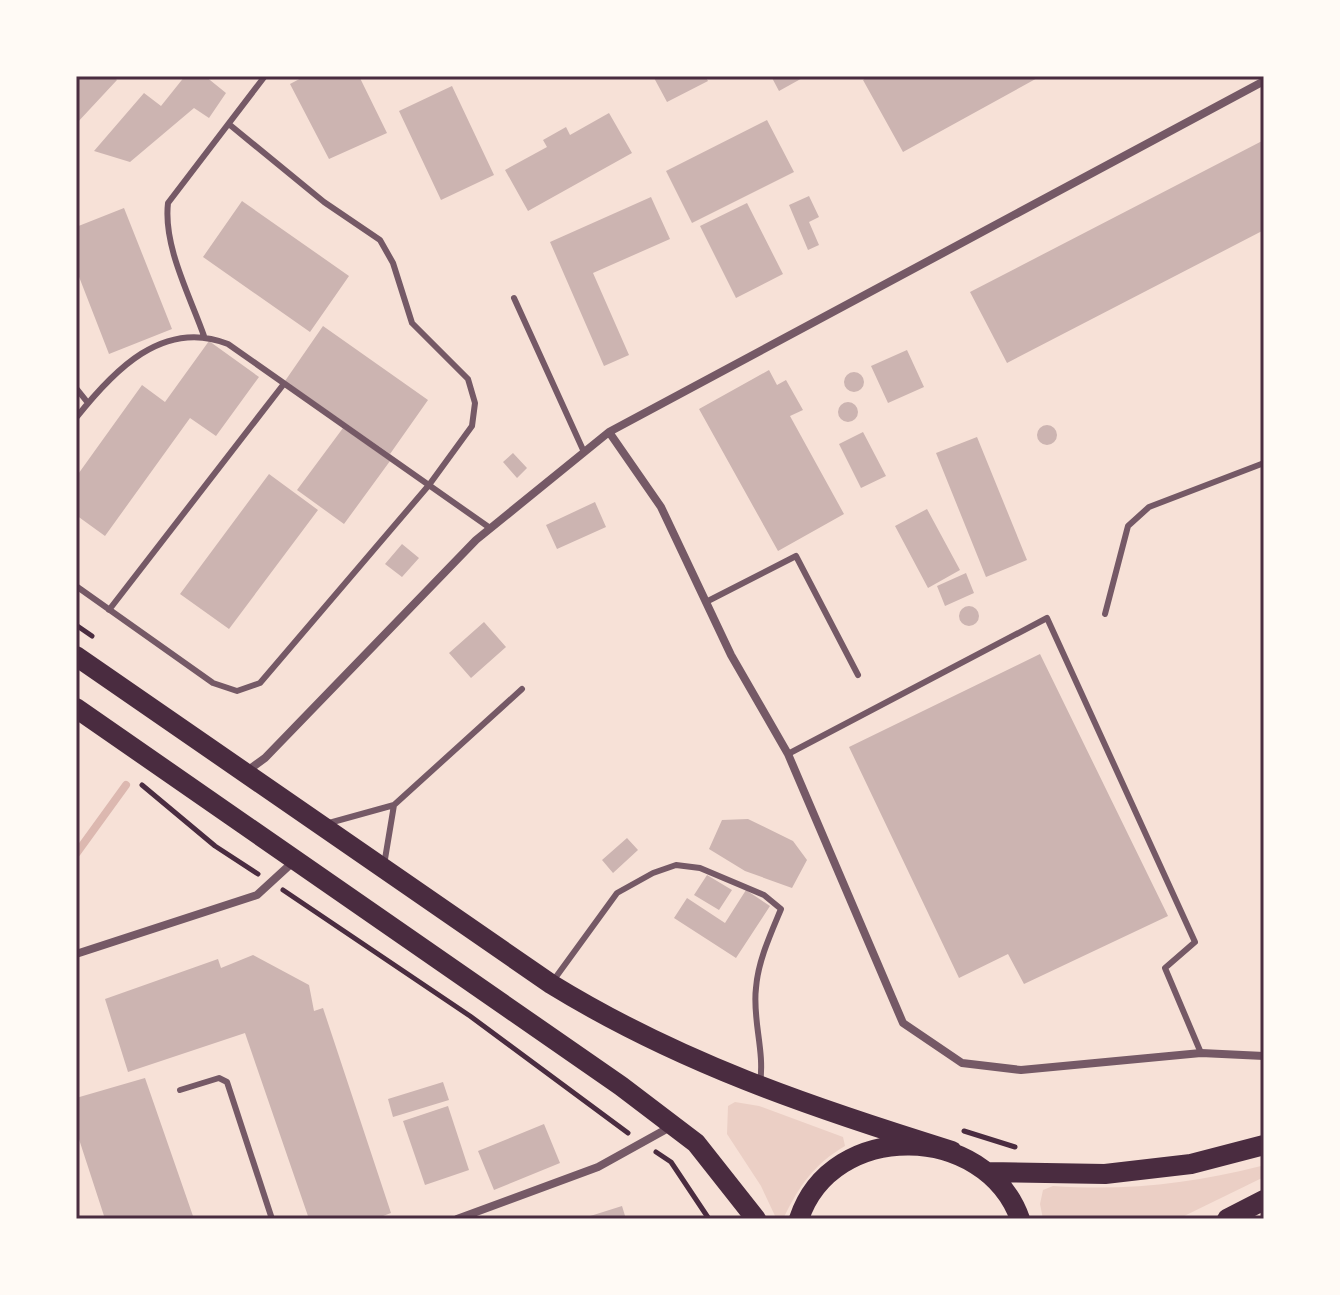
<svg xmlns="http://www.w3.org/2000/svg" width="1340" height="1295" viewBox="0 0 1340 1295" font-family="'Golos Text',sans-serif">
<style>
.green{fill:#ebcfc5}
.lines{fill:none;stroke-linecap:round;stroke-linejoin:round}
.stream{stroke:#dcb8b0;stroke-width:8}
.building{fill:#ccb4b1}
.path{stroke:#4a2c40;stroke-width:5}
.service{stroke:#755966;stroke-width:6}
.minor{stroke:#755966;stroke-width:8}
.trunk{stroke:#4a2c40;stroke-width:20}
.neatline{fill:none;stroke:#4a2c40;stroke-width:3}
</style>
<rect width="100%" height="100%" fill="#f7e1d7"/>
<path class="green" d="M735 1102 759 1106 843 1137 845 1146C813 1165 800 1185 784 1217L776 1218 761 1186 727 1134 728 1106Z
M1261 1166 1264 1177 1178 1219H1043L1040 1204 1043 1190 1053 1186C1125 1191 1191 1184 1261 1166Z"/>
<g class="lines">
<path class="stream" d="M76 854 126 785"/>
</g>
<path class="building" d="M76 76H113L117 80 76 124Z
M185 76H205L226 93 209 118 194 108 130 162 94 151 144 93 161 106Z
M305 76H359L387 133 329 159 290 84Z
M653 76H705L708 81 667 102Z
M771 76H806L779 91Z
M869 76H1041L903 152 863 80Z
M452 86 494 175 441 200 399 111Z
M609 113 632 153 528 211 505 170 547 147 543 140 566 127 570 135Z
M767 120 794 172 692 223 666 171Z
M1264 140V230L1007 363 970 292Z
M809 196 819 217 809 222 819 245 808 250 789 205Z
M651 197 670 239 593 273 629 355 604 366 550 242Z
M242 201 349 276 310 332 203 257Z
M747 203 783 274 736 298 700 226Z
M124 208 172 329 109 354 76 269V227Z
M323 326 428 400 390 454 285 381Z
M209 341 259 377 216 436 190 418 105 536 76 515V477L142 385 165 402Z
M907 350 924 387 888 403 871 366Z
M769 370 777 385 786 380 803 410 790 416 844 514 778 551 699 409Z
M844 382a10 10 0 1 1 20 0a10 10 0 1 1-20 0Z
M838 412a10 10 0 1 1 20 0a10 10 0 1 1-20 0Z
M1037 435a10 10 0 1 1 20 0a10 10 0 1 1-20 0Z
M343 428 390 461 344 524 297 490Z
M863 432 886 476 861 488 839 444Z
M977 437 1027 560 986 577 936 453Z
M513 453 527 468 517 478 503 462Z
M269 474 318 510 229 629 180 594Z
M595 502 606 527 557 549 546 525Z
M927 509 960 570 928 588 895 526Z
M402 544 419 558 402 577 385 564Z
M966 573 974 593 945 606 937 586Z
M959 616a10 10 0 1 1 20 0a10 10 0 1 1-20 0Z
M484 622 506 647 471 678 449 653Z
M1040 654 1168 916 1024 984 1008 954 959 978 849 747Z
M748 819 793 841 807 860 792 888 745 871 709 849 722 820Z
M627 838 638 850 613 873 602 860Z
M707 875 732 890 719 910 694 895Z
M746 890 770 906 736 958 674 918 687 898 725 923Z
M253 955 309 985 314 1011 323 1008 391 1213 375 1219H309L245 1033 128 1072 105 999 218 959 221 968Z
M145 1078 194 1219H105L76 1130V1098Z
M443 1082 449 1100 393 1117 388 1099Z
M448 1106 469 1170 425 1185 403 1121Z
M544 1124 560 1163 494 1190 478 1151Z
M622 1206 626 1219H584V1218Z"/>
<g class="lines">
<path class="path" d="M76 625 92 636
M142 785 215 846 258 874
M283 890 470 1016 628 1133
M964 1131 1015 1147
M656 1152 671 1162 709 1219"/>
<path class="service" d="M514 298 584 452
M204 336C190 296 163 246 168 203L265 76
M76 388 88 403
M76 418C113 371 163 318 228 344L490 528
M76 586 213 683 237 691 260 683 429 485 472 426 475 403 468 379 412 323 393 263 380 240 324 202 230 125
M706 602 796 556 858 675
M109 610 283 385
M1105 614 1128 526 1149 507 1264 463
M788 754 1047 618 1195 942 1165 968 1201 1053
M329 823 394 805 522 689
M384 865 394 805
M553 981 617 893 653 873 676 865 700 868 764 895 781 909C771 933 758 961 756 988 752 1019 765 1051 760 1083
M180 1090 219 1078 227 1082 272 1219
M76 1216 77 1219"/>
<path class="minor" d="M609 432 661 507 731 655 788 754 903 1023 962 1063 1021 1070 1201 1053 1264 1056
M247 771 265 758 476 540 609 432 1264 81
M76 954 257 895 293 862
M457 1219 598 1167 672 1126"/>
<path class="trunk" d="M76 656 551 984C678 1062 810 1107 952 1151
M76 708 621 1086 696 1143 756 1219
M988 1172 1105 1174 1191 1164 1264 1145
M799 1219C832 1119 986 1123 1020 1219
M1227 1219 1264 1200"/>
</g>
<rect width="1340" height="1295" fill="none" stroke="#fffaf5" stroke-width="156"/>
<rect x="78" y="78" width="1184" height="1139" class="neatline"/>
</svg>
